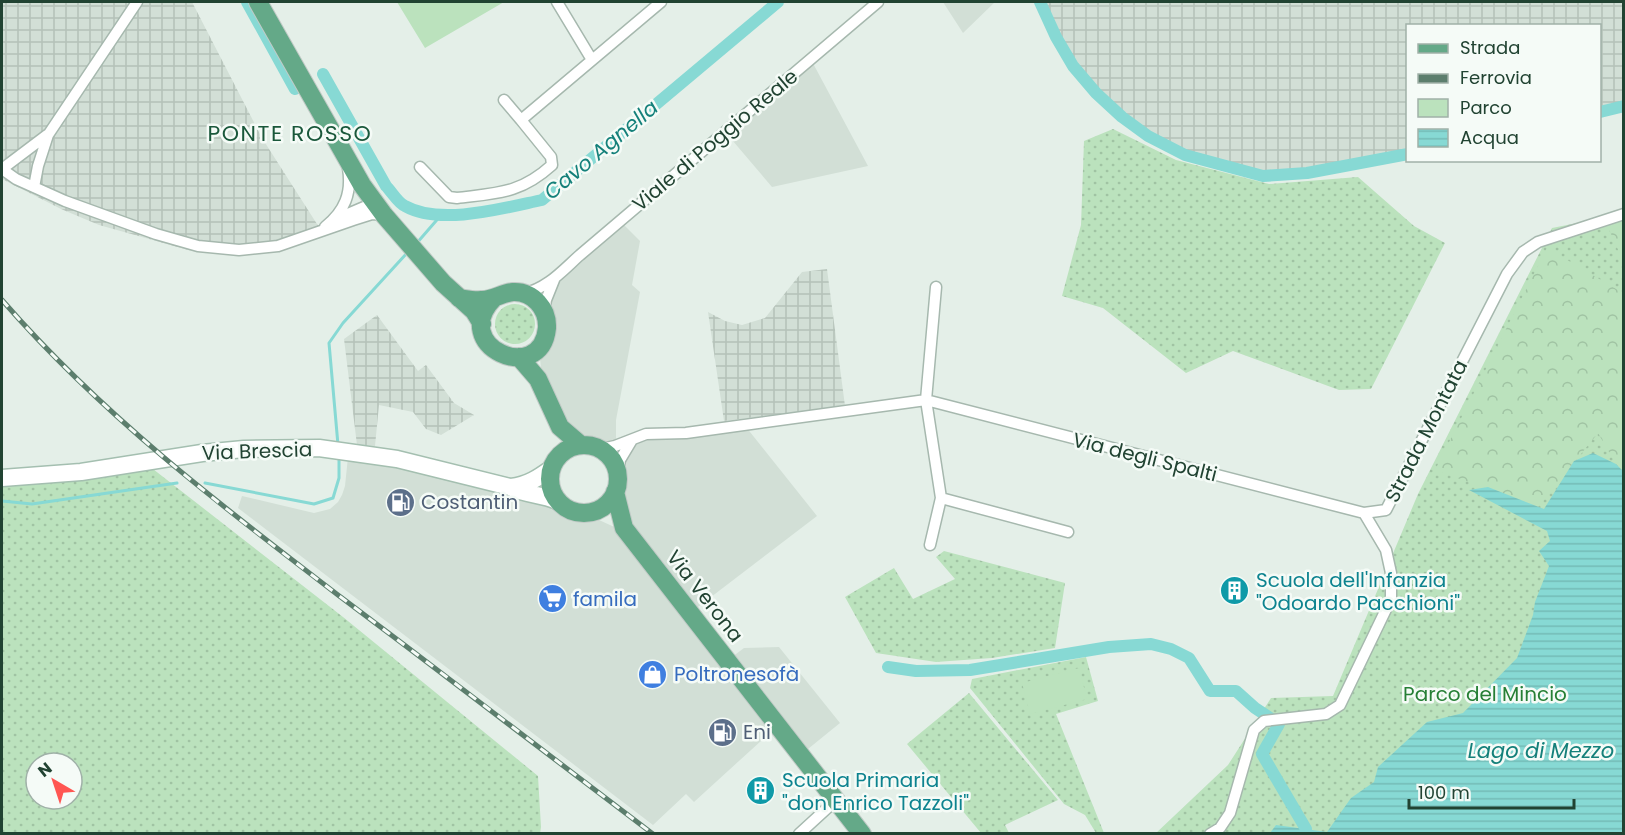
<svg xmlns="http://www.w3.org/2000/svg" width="1625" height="835" viewBox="0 0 1625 835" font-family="Poppins,sans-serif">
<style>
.built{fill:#d2dfd6}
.industrial{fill:url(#industrial-grid)}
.green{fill:url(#green-dots);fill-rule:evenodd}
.forest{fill:url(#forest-crowns)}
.pitch{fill:#bbe2bd}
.water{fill:url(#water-rules)}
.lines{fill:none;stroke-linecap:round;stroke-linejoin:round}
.stream{stroke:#87d9d4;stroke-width:3}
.canal{stroke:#87d9d4;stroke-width:12}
.minor-casing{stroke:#a6b8ae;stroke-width:13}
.secondary-casing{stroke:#a4bfb0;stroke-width:19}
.primary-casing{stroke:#c1cac6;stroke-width:20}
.minor{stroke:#fff;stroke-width:10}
.secondary{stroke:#fff;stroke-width:16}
.primary{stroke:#64a988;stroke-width:18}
.rail-casing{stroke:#5c7e6d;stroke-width:5}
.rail{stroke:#f5fbf7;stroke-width:3;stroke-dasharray:9;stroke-linecap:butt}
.labels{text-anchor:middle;stroke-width:5;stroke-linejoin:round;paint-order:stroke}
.street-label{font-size:20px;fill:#214332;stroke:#f5fbf7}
.service-label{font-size:20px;fill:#4e5e75;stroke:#f5fbf7;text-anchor:start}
.culture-label{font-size:20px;fill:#0d838f;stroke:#f5fbf7;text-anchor:start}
.shop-label{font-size:20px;fill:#366cbe;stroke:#f5fbf7;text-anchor:start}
.park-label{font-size:20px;fill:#267f35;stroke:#f5fbf7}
.water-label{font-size:21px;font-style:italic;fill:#14807a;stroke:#f5fbf7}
.quarter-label{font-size:22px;letter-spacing:1.5px;fill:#1a583b;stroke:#f5fbf7}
</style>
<defs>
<pattern id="industrial-grid" width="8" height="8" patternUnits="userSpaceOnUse" patternTransform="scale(1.5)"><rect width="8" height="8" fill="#d2dfd6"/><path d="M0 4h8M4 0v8" fill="none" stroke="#b4c1b8"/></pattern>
<pattern id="green-dots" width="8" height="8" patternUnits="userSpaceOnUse" patternTransform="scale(1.5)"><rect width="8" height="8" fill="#bbe2bd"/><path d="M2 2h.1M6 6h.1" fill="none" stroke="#a0c3a3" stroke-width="1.8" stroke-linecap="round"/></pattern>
<pattern id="forest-crowns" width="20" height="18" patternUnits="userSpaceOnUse" patternTransform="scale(1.5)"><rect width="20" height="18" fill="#bbe2bd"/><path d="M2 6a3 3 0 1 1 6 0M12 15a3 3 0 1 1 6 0" fill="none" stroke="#a0c3a3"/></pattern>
<pattern id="water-rules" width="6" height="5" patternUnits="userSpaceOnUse" patternTransform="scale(1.5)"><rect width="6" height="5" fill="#87d9d4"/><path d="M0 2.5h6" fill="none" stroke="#74bbb6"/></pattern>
</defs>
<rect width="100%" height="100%" fill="#e4efe8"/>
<path class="built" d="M943 2H995L963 33Z
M808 54 868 166 772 187 721 127Z
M622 223 640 241 632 285 640 292 616 420V440L600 444 592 440H583L572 432 542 378 540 358 551 296 558 280Z
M746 427 817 516 694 610 627 527 619 493 624 461 634 441 647 436Z
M348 457 396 462 557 503 568 512 577 515H588L621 530 774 729 694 802 686 794 653 825 238 508 242 496 314 513 330 509 338 502 342 495 345 486Z
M779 647 840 723 803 753 732 657 744 648Z"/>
<path class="industrial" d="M2 2H192L262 138 324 235 280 251 237 255 192 251 99 225 61 209 2 179Z
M1040 2H1623V106L1600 112V26H1408L1407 154 1307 173 1263 176 1185 155 1148 136 1122 117 1096 93 1073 66 1056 37Z
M827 269 845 406 724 421 708 312 725 321 742 325 765 318 802 272Z
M377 315 418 371 426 365 454 403 474 415 441 435 426 429 413 412 379 405 375 446 357 445 344 339Z"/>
<path class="green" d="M1113 129 1176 160 1269 184 1358 177 1414 226 1445 243 1371 389 1339 390 1233 351 1186 373 1103 308 1062 296 1081 225 1084 141Z
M1623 214V833L1155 834 1228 765 1271 698 1333 696 1418 494 1552 228Z
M495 324a20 20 0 1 1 40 0a20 20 0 1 1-40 0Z
M144 462 343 617 538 776 541 827 540 834H2V476ZM36 763H72V799H36Z
M944 551 1065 583 1055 648 992 658 936 662 876 653 845 597 894 568 913 599 955 579 936 557Z
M1086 657 1098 701 1056 714 1104 833H1096L1085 815 1064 804 970 688 972 679Z
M969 693 1058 800 1005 825 1009 833H981L907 744Z"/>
<path class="forest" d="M1623 214V261L1604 218Z
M1547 248 1623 293V471L1616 464 1598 433 1538 507 1435 470Z"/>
<path class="pitch" d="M397 2H504L425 48Z
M1079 668 1087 699 1030 714 1022 683Z"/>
<path class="water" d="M1593 453 1616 464 1623 471V833H1270L1276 825 1327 832 1351 798 1374 782 1378 767 1427 722 1463 713 1517 658 1533 615 1535 602 1549 566 1539 551 1550 541 1547 531 1469 490 1488 487 1544 509 1574 461Z"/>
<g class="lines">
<path class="stream" d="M416 244 442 214
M338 445 329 343 343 323 407 253
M205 483 314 504 333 498 339 478V457
M2 501 32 504 177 483"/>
<path class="canal" d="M247 2 295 89
M1040 2 1056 37 1073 66 1096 93 1122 117 1148 136 1185 155 1263 176 1307 173 1408 154
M323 74 386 186C392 192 398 203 405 206 440 226 504 208 542 200L778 2
M1600 112 1624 106
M888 667 916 671 970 670 1109 647 1151 644 1171 649 1189 658 1210 691H1236L1255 708 1279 724 1262 754 1306 829"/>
<defs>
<path id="minor" d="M557 2 592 60
M504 100 521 120 661 2
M420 167 449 197 457 198C497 193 520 194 552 165L551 157 521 120
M2 169 16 179 65 201 156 234 198 246 239 250 278 246 353 220 372 214 384 215
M2 169 47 135
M34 187 38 166 48 135 137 2
M336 219 364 207 378 206
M325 227C345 211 352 193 348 168
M523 294C548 288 562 271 580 255L878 2
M544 312 546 300 554 280
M601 449 615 446 646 434 686 433 926 400 1364 513
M618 472 620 460 632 440
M941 498 1068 532
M930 545 941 498 926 400 936 287
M799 834 835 801
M1210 834 1220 828 1230 813 1254 730 1264 721 1326 714 1340 705 1391 599V573L1386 550 1364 513 1386 510 1507 274 1523 252 1538 242 1624 214"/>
<path id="secondary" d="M2 478 81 472 202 453 244 449 319 448 397 459 510 487C525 495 542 494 557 501
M511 487C528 485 538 478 552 468"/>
<path id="primary" d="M258 2 362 185 384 215 443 283 474 311 482 324
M459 298C466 299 474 301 482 300 493 300 502 293 513 292 533 291 548 309 547 328 541 387 447 346 494 298
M519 357 538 379 560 427 581 445
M550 479a34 34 0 1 1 68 0a34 34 0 1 1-68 0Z
M615 492 624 528 862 834"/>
</defs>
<use href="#minor" class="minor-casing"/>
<use href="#secondary" class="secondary-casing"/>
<use href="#primary" class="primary-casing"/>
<use href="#minor" class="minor"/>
<use href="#secondary" class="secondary"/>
<use href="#primary" class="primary"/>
<defs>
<path id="rail" d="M2 300C103 416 220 505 342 598 446 676 549 755 653 834"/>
</defs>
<use href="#rail" class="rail-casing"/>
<use href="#rail" class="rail"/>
</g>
<defs>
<symbol id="fuel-disc" viewBox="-11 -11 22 22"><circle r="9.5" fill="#5c6f8a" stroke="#f5fbf7"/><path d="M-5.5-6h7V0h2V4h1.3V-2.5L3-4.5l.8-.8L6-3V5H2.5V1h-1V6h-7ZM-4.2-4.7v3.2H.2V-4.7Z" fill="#fff"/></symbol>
<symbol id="building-disc" viewBox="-11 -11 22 22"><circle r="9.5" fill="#0f9aa8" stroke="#f5fbf7"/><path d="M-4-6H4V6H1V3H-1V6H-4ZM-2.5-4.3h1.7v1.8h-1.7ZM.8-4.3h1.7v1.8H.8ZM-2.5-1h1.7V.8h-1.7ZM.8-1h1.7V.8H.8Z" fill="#fff"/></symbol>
<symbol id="supermarket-disc" viewBox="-11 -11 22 22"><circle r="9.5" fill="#3f7fe0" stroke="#f5fbf7"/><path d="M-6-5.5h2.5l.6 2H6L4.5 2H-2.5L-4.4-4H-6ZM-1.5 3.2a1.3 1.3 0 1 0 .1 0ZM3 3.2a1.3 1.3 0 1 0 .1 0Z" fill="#fff"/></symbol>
<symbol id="shop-disc" viewBox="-11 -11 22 22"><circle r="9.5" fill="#3f7fe0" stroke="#f5fbf7"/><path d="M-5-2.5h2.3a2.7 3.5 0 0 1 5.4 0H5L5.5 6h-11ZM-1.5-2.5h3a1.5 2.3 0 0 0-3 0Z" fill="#fff"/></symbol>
</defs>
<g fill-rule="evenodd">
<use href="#fuel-disc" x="384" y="486" width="33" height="33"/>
<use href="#building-disc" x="1218" y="574" width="33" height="33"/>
<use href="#supermarket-disc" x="536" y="582" width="33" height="33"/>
<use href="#shop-disc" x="636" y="658" width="33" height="33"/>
<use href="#fuel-disc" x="706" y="716" width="33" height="33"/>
<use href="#building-disc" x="744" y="774" width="33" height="33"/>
</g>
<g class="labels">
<g class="street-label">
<text transform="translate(715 140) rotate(-40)" y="7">Viale di Poggio Reale</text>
<text transform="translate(1426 431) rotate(-63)" y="7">Strada Montata</text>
<text transform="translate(257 451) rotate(-2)" y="7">Via Brescia</text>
<text transform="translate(1145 457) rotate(14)" y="7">Via degli Spalti</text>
<text transform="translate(705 596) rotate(52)" y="7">Via Verona</text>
</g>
<g class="service-label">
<text x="421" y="509">Costantin</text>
<text x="743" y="739">Eni</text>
</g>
<g class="culture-label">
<text x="1256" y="587">Scuola dell'Infanzia<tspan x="1256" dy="23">"Odoardo Pacchioni"</tspan></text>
<text x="782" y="787">Scuola Primaria<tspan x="782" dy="23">"don Enrico Tazzoli"</tspan></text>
</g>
<g class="shop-label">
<text x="573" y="606">famila</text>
<text x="674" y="681">Poltronesofà</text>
</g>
<g class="park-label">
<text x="1485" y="701">Parco del Mincio</text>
</g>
<g class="water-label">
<text transform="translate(601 150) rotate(-40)" y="7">Cavo Agnella</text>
<text x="1541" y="758">Lago di Mezzo</text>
</g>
<g class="quarter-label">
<text x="290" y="141">PONTE ROSSO</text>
</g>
</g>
<rect width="1625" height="835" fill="none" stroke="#214332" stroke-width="6"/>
<rect x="1406" y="24" width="195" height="138" fill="#f5fbf7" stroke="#a0b1a8" stroke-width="1.5"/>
<rect x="1418" y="44" width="30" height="9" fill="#64a988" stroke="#a0b1a8" stroke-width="1.5"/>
<text x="1460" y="54" font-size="18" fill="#214332">Strada</text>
<rect x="1418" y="74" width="30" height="9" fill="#5c7e6d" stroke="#a0b1a8" stroke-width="1.5"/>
<text x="1460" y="84" font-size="18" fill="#214332">Ferrovia</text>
<rect x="1418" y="99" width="30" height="18" fill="#bbe2bd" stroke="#a0b1a8" stroke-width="1.5"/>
<text x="1460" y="114" font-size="18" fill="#214332">Parco</text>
<rect x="1418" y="129" width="30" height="18" fill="url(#water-rules)" stroke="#a0b1a8" stroke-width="1.5"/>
<text x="1460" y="144" font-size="18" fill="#214332">Acqua</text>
<g transform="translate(54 781) rotate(321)"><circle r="28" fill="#f5fbf7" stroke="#a0b1a8" stroke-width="1.5"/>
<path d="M0-4.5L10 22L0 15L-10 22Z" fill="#ff5652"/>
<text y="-9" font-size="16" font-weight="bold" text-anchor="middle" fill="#214332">N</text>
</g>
<path d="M1409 799v9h165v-9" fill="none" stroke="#214332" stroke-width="3"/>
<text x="1418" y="799" font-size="18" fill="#214332" stroke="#f5fbf7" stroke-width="4.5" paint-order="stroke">100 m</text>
</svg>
